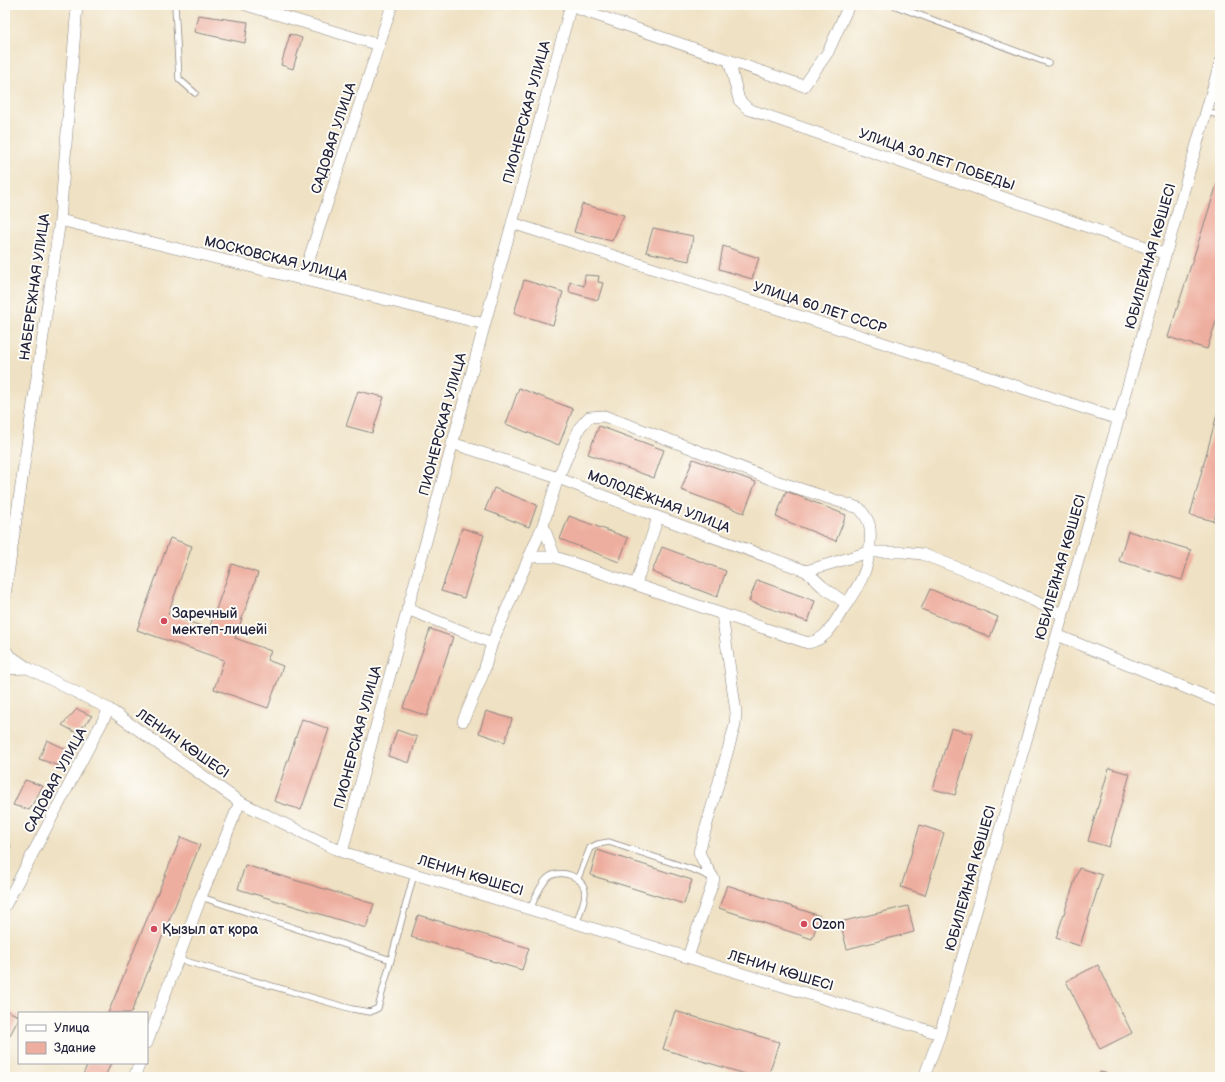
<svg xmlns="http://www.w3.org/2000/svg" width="1225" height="1082" viewBox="0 0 1225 1082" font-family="'Balsamiq Sans',sans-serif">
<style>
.building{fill:#eeae9f}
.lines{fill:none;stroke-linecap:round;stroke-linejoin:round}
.service-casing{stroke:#88827f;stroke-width:7}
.minor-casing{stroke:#88827f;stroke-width:12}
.service{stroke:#fff;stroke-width:5.5}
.minor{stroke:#fff;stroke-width:11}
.poi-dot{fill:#d1495b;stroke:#fdfcf7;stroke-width:1.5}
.labels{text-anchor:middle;stroke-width:4;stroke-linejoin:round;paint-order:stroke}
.street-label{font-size:14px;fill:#22223b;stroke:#fdfcf7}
.poi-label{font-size:14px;fill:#22223b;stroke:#fdfcf7;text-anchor:start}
</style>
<rect width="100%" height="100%" fill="#fdfcf7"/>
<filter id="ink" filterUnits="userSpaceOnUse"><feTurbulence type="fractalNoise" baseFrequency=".025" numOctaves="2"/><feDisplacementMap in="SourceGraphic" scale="8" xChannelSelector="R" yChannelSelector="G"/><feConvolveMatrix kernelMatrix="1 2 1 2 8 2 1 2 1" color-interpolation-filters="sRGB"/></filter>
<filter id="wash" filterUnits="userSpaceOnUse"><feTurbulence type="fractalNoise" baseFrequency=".012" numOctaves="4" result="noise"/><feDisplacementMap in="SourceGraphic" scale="16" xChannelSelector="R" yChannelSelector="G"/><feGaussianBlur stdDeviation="0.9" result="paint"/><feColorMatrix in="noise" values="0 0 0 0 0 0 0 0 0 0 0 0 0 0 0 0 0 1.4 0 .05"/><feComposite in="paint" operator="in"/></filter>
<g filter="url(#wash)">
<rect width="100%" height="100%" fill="#efe1c3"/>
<g id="blocks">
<path class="building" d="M198 15 248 22 245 43 194 32Z
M290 34 302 38 293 69 281 65Z
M1217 184 1220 185V309L1207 349 1168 337Z
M582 204 624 215 612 241 574 232Z
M653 228 693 236 689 261 646 252Z
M723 246 759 258 752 279 719 269Z
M585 275 599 276 598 282 603 283 598 300 569 292 570 282 584 286Z
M524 280 563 292 553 325 514 313Z
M519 388 573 409 559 445 506 424Z
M358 391 384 397 372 433 346 426Z
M1220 403V499L1214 521 1190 515Z
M599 426 664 450 654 478 588 454Z
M693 459 756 482 744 513 681 490Z
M494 488 537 505 529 527 485 510Z
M786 491 846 515 836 541 776 517Z
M569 516 628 538 619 562 560 539Z
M462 528 484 535 464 598 441 591Z
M1128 531 1191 550 1182 580 1119 561Z
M170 538 192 546 168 614 209 629 232 564 258 573 235 638 271 651 267 660 283 666 268 708 214 689 224 660 137 630Z
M662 547 726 571 717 597 652 572Z
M757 580 815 601 808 622 749 601Z
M930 589 998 617 990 637 921 609Z
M430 629 453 637 427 716 403 708Z
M77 709 92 716 77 733 62 725Z
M486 711 512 719 505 742 479 733Z
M302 719 329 729 301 810 274 801Z
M951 728 973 734 955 795 933 789Z
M397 730 417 737 409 763 388 756Z
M47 740 66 749 59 766 39 759Z
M1109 768 1130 774 1109 847 1088 841Z
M25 780 43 786 29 810 13 805Z
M920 825 944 833 925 895 901 887Z
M181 837 200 845 131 1013H108Z
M5 844 11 846 5 862Z
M597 850 692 880 684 904 590 875Z
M245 865 374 904 366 928 238 889Z
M1079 868 1102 875 1080 946 1056 938Z
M727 885 820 916 812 939 719 908Z
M908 906 914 932 847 949 840 922Z
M418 915 529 948 522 970 411 937Z
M1098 965 1132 1033 1100 1049 1066 981Z
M5 1010 19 1016V1018L10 1035 5 1032Z
M675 1011 779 1042 768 1077H755L663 1049Z
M88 1063H111L105 1077H82Z
M1100 1072 1121 1076V1077H1099Z"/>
</g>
</g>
<g filter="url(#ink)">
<use href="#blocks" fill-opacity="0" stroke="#88827f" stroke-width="1"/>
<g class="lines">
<defs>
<path id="service" d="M175 5 179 79 195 93
M893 5 1048 63
M1206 111 1220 116
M578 878 590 848 598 844 609 842 697 871 710 877
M201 897 391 960
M530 909C535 899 540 884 549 877 561 868 585 877 585 893 585 901 579 914 577 923
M178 959 352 1009 370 1012 378 1008 414 874"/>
<path id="minor" d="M246 5 379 45
M567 5 804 86 828 52 849 5
M729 60 739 100 748 109 1166 254
M60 220 485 324
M512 223 1118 419
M302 280 392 5
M452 443 558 478 658 517 806 571 822 586 847 604
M543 525 555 557
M529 557H555L722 614 736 712 735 725 699 852 703 861 714 879 688 957
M806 571 869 552H903L922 554 1000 584 1063 615
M636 584 658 517
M5 595 60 220 77 5
M407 609 492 643 543 525 558 478 580 427 589 417 604 416 680 444 776 481 859 508C871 521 871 528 870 544 868 573 859 585 844 608 833 624 828 639 808 643L722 614
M1057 635 1220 702
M5 649 9 655 28 668 109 709 240 802 342 852 940 1034
M5 669 28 668
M463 721 483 674 492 643
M342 852 571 5
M5 906 109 709
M147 1043 201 897 240 802
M134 1077 140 1063
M924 1077 940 1034 1057 635 1220 63"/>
</defs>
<use href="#service" class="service-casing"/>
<use href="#minor" class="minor-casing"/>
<use href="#service" class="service"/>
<use href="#minor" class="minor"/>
</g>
</g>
<g class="poi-dot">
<circle cx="164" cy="621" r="4"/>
<circle cx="804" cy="924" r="4"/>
<circle cx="154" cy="929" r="4"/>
</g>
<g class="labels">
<g class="street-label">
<text transform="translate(526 112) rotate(-75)" y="5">ПИОНЕРСКАЯ УЛИЦА</text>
<text transform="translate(333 138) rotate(-72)" y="5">САДОВАЯ УЛИЦА</text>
<text transform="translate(937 159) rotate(19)" y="5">УЛИЦА 30 ЛЕТ ПОБЕДЫ</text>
<text transform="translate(1150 256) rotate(-74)" y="5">ЮБИЛЕЙНАЯ КӨШЕСІ</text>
<text transform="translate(276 258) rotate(14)" y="5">МОСКОВСКАЯ УЛИЦА</text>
<text transform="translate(34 287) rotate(-82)" y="5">НАБЕРЕЖНАЯ УЛИЦА</text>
<text transform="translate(820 307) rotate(18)" y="5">УЛИЦА 60 ЛЕТ СССР</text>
<text transform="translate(442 424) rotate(-75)" y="5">ПИОНЕРСКАЯ УЛИЦА</text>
<text transform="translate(659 501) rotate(21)" y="5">МОЛОДЁЖНАЯ УЛИЦА</text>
<text transform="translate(1060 567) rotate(-74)" y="5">ЮБИЛЕЙНАЯ КӨШЕСІ</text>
<text transform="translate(357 737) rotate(-75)" y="5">ПИОНЕРСКАЯ УЛИЦА</text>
<text transform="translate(183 743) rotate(35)" y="5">ЛЕНИН КӨШЕСІ</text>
<text transform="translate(55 780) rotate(-62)" y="5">САДОВАЯ УЛИЦА</text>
<text transform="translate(471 875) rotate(17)" y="5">ЛЕНИН КӨШЕСІ</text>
<text transform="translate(970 878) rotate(-74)" y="5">ЮБИЛЕЙНАЯ КӨШЕСІ</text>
<text transform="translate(781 970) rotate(17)" y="5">ЛЕНИН КӨШЕСІ</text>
</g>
<g class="poi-label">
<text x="172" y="618">Заречный<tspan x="172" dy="16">мектеп-лицейі</tspan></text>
<text x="812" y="929">Ozon</text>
<text x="162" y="934">Қызыл ат қора</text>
</g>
</g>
<rect width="1225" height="1082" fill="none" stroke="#fdfcf7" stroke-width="20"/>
<rect x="18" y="1012" width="130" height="52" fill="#fdfcf7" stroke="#a5a5ac"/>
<rect x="26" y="1025" width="20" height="6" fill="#ffffff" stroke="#a5a5ac"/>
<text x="54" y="1032" font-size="12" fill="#22223b">Улица</text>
<rect x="26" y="1042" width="20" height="12" fill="#eeae9f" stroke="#a5a5ac"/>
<text x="54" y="1052" font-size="12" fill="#22223b">Здание</text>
</svg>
